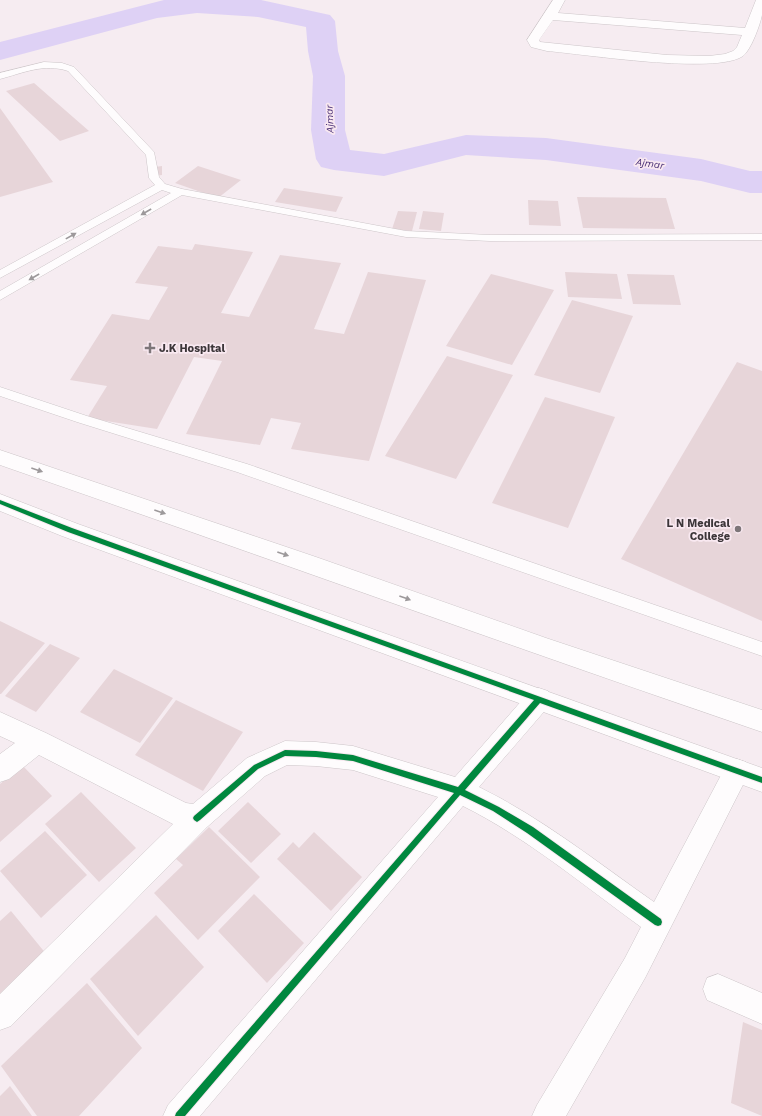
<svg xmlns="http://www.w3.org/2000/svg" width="762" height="1116" viewBox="0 0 762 1116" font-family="'Work Sans',sans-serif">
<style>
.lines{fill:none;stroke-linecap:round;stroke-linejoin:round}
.river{fill:#ded1f5;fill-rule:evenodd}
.building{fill:#e7d5d9}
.service-casing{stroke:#cdc6c9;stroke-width:1}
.minor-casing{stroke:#cdc6c9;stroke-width:1}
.tertiary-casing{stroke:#cdc6c9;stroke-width:1}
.service{fill:#fefcfd;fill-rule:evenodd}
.minor{fill:#fefcfd;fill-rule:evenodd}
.tertiary{fill:#fefcfd;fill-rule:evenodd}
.cycleway-casing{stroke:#f9e9f1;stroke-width:2}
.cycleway{fill:#00873e;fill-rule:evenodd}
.oneway{fill:#9d999b}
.poi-dot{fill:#7d7679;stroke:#f9e9f1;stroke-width:1.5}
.labels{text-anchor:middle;stroke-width:3.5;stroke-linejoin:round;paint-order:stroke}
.far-water-label{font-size:10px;font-style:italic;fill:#482e74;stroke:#f9e9f1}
.poi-label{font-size:11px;font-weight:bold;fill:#3c3639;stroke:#f9e9f1;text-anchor:start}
</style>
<rect width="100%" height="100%" fill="#f6ecf1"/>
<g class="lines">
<path class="river" d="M164 0H261L330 15 335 21 338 51 345 76V130L350 150 384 154 466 135 546 138 701 159 750 171H762V193H750L701 181 546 160 466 155 384 176 334 170 321 167 316 159 311 130 313 76 308 51 306 27 258 17 197 13 157 18 0 60V42Z"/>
</g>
<path class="building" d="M34 83 89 131 60 141 6 91Z
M0 108 53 182 0 197Z
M162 166V175L155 176V167Z
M198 166 241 180 218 198 175 183Z
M284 188 343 197 336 212 275 202Z
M577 197 666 198 675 229 583 228Z
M528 200 558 201 561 226 529 225Z
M398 211 417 212 412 231 392 229Z
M423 211 444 213 441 231 419 229Z
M195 244 253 252 221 313 249 317 280 255 341 263 314 329 344 334 368 272 426 280 369 461 291 449 301 423 271 418 260 445 186 434 222 361 194 357 157 429 87 418 107 386 70 380 112 314 149 320 168 287 135 283 158 246 192 250Z
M565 272 617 274 622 299 568 297Z
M491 274 554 290 512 365 446 346Z
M627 274 674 275 681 305 633 304Z
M572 300 633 316 600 393 534 375Z
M447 356 513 375 456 479 385 456Z
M737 362 762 371V621L621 559Z
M545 397 615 417 568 528 492 503Z
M0 621 45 643 1 694H0Z
M50 644 80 658 36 712 5 696Z
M114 669 173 698 140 743 80 712Z
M176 700 243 732 203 791 135 755Z
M22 765 52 796 0 842V784Z
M81 792 136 848 99 882 45 824Z
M248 802 281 834 251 863 218 831Z
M209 827 260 877 198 940 154 893 183 865 176 859Z
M45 831 87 875 41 918 0 871Z
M314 832 362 877 331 911 277 859 293 842 299 848Z
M254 894 304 943 267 983 218 931Z
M11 911 47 955 0 998V921Z
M156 915 204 967 138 1036 90 979Z
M87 983 142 1048 79 1116H37L1 1066Z
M743 1022 762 1030V1116L731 1103Z
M10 1086 32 1116H0V1096Z"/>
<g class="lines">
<defs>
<path id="service" d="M44 62 62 63 74 67 154 152 159 177 165 184 182 189 406 231 490 235 762 234V240L490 241 406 237 182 195 0 300V291L171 193 162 190 0 278V270L155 185 149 178 146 155 68 71C44 63 23 73 0 79V73Z
M0 387 87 416 247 464 762 642V656L237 472 77 422 0 396Z"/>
<path id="minor" d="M553 0H565L558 13 745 28 756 0H762C762 5 762 10 762 15 760 25 751 50 743 56 716 75 584 54 547 51L531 47 527 40ZM553 20 742 35 737 47 733 51 725 54 709 56 667 55 540 42 539 40Z
M539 688 548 691 551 699 548 707 479 787C542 818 597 862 654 902L728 762 737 759 746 762 750 771 645 978 566 1116H532L537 1105 625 958 641 927C583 885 527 838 463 806L200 1116H163L168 1105 438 797 353 770 316 766 287 765 265 776 207 827 11 1026 0 1030V994L173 824 39 755 9 779 0 782V754L15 743 0 736V712L46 733 186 803 193 804 247 758 285 741 316 742 353 746 455 777 530 691Z
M718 974 762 993V1024L707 1000 703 989 707 978Z"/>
<path id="tertiary" d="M0 450 316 557 546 638 762 710V732C507 645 254 553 0 465Z
M0 494 78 524 762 768V792L62 536 0 511Z"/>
</defs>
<use href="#service" class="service-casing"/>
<use href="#minor" class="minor-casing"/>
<use href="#tertiary" class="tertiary-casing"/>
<use href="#service" class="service"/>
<use href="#minor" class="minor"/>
<use href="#tertiary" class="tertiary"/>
<defs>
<path id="cycleway" d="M0 500 72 528 762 777V783L540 703 465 790 499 807 533 827 661 919 662 922 661 925 658 926 655 925 527 833 493 811 460 795 185 1116H175L176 1113 454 793 353 761 316 757 285 756 258 769 200 820 197 822 194 820 193 818 194 816 254 765 285 750 316 751 353 755 458 787 534 700 68 532 0 504Z"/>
</defs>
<use href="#cycleway" class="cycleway-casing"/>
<use href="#cycleway" class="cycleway"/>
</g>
<defs><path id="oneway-solid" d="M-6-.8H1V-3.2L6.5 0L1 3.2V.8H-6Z"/></defs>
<g class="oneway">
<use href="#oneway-solid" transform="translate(146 212) rotate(150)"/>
<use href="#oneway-solid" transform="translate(71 236) rotate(-29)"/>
<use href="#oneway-solid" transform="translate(34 277) rotate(150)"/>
<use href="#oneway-solid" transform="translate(37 470) rotate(19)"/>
<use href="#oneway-solid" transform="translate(160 512) rotate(19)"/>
<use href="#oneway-solid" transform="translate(283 554) rotate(19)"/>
<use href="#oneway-solid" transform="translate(405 598) rotate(20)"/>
</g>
<g class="poi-dot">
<path d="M148 342h4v4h4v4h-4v4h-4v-4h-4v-4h4z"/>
<circle cx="738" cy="529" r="4"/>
</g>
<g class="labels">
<g class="far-water-label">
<text transform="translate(329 119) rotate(-92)" y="4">Ajmar</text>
<text transform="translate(650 163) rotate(8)" y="4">Ajmar</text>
</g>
<g class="poi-label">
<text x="159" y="352">J.K Hospital</text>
<text x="730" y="527" text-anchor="end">L N Medical<tspan x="730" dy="13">College</tspan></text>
</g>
</g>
</svg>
